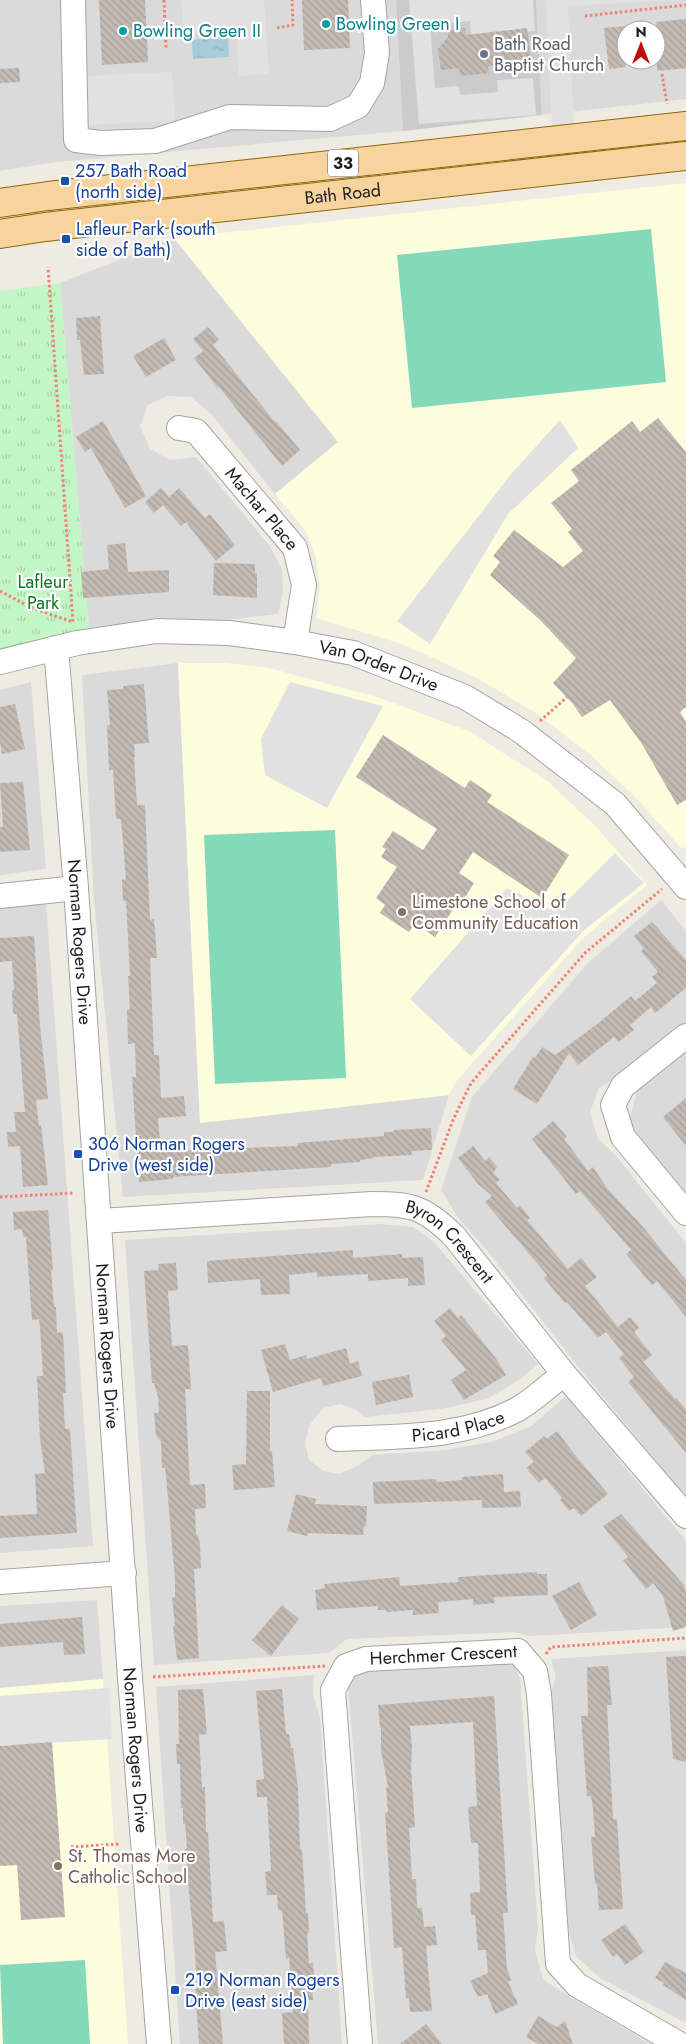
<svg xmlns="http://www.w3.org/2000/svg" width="686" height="2044" viewBox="0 0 686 2044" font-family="Jost,sans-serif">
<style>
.residential{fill:#dbdada;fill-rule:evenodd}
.education{fill:#fcfddd}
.religious{fill:#cbcbcb}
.park{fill:url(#park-tufts)}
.pitch{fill:#85d9bb}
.parking{fill:#e1e1e1}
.water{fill:url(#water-ripples)}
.building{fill:url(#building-back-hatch)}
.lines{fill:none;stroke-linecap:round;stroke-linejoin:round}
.minor-casing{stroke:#a4a4a4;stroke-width:26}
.major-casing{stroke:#8f6607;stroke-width:30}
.path{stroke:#f28170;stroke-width:3;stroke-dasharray:2.5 2.5;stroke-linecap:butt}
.minor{stroke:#fff;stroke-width:24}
.major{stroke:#f7d39f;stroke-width:28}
.culture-dot{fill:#0f9aa8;stroke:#fff;stroke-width:2}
.worship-dot{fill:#6b7280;stroke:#fff;stroke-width:2}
.transit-dot{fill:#1a4fb4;stroke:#fff;stroke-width:2}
.education-dot{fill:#8d6e63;stroke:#fff;stroke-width:2}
.labels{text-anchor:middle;stroke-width:4.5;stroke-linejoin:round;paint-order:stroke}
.shield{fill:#fff;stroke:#616161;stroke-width:1}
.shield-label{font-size:16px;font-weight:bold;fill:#1d1d1d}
.culture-label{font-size:18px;fill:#0d838f;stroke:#fff;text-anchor:start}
.worship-label{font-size:18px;fill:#5b616d;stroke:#fff;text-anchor:start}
.transit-label{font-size:18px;fill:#164399;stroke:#fff;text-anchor:start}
.street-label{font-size:18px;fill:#1d1d1d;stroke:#fff}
.park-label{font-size:18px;fill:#11751c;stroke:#fff}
.education-label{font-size:18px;fill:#785e54;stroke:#fff;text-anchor:start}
</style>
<defs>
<pattern id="park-tufts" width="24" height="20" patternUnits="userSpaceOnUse" patternTransform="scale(1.25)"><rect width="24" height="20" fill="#c2f6c7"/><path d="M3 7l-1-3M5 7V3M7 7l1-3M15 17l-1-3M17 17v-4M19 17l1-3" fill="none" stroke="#a6d2aa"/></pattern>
<pattern id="water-ripples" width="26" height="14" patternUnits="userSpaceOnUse" patternTransform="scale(1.25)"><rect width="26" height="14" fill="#a6ccd9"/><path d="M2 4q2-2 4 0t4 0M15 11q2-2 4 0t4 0" fill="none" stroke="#8eafba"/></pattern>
<pattern id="building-back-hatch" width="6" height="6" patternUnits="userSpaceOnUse" patternTransform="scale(1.25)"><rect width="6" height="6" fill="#c2bab3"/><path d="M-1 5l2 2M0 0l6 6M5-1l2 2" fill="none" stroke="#a69f9a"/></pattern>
</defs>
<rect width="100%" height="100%" fill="#eeebe3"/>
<path class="residential" d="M0 0H396L403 131 56 162 0 171Z
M536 0H686V99L542 115ZM626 30H656V60H626Z
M174 238 338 442 275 494 211 414 191 397 167 396 148 405 140 426 150 449 170 460 196 457 269 545 282 569 283 592 278 614 218 621 152 620 89 628 60 283Z
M178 663 200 1123 449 1095 423 1180 123 1197 94 901 82 675Z
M31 682 46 869 0 875V690Z
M661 900 686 931V1022L622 1074 599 1088 590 1112 598 1139 616 1156 686 1243V1498L577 1365 486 1249 459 1219 441 1190 472 1097 588 963Z
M46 901 93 1546 0 1553V908Z
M686 1050V1196L634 1132 630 1117 637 1090Z
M380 1224 413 1227 433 1241 538 1364 519 1380 487 1399 441 1409 365 1417 355 1409 340 1404 323 1408 310 1424 305 1443 309 1460 324 1471 340 1474 359 1465 372 1455 445 1450 491 1442 530 1427 566 1396 686 1541V1627L531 1636 513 1632 347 1639 329 1653 154 1665 125 1240Z
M97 1600 103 1679 0 1688V1606Z
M686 1650V2023L600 1978 576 1956 568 1930 550 1695 556 1677 551 1659Z
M507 1660 515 1667 520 1678 538 1928 535 1950 543 1979 560 1991 651 2044H378L348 1686 353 1675 362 1668Z
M314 1675 313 1695 320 1717 342 2044H180L156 1687Z"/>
<path class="education" d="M686 183V846L682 849 639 801 593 757 536 713 477 678 402 644 316 618 320 587 316 557 305 530 275 494 338 442 174 238Z
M178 663H226L269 668 380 698 471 732 550 783 598 829 647 885 582 939 455 1083 449 1095 200 1123Z
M103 1679 128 2044H0V1688Z"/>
<path class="religious" d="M396 0H536L542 115 403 131Z"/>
<path class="park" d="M60 283 89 628 0 649V291Z"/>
<path class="pitch" d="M651 229 666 382 412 408 397 255Z
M335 830 346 1078 215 1084 204 835Z
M85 1960 90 2044H3L0 1965Z"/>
<path class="parking" d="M181 0H264L269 74 239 76 236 31 184 34Z
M409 0H533L535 31 471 36 470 21 430 25 435 88 459 86 460 95 498 92 497 80 533 78 536 115 419 124Z
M546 0H684L568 6 574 126 552 127Z
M172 72 175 121 67 126 65 77Z
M560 420 578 448 508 514 430 644 397 621 512 473Z
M290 682 383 706 327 808 265 775 261 739Z
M615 853 644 883 583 931 471 1056 410 999 507 888 556 912Z
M109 1688 112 1739 0 1746V1696Z"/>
<path class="water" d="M228 38 229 57 193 59 192 40Z"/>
<path class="building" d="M99 0H145L148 62 102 65Z
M302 0H348L350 48 304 50Z
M686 19V68L657 71 656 22Z
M626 26V67L609 69 604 28Z
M465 28V35L527 28 531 61 488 66 489 73 460 76 459 68 441 70 438 49 448 37 447 30Z
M19 68 20 82 0 83V69Z
M100 316 104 374 84 375 80 340H77L76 318Z
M208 327 219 340 213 345 275 422 276 421 300 450 282 466 219 387 218 388 194 358 203 351 193 339Z
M164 338 176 360 146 377 133 356Z
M658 418 686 452V707L680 712 686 722V800L677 805 642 744 610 700 582 717 573 704 553 683 576 658 540 620 490 575 500 562 493 556 514 530 563 567 583 551 568 532 572 529 551 503 579 481 571 470 632 421 640 432Z
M103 421 146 496 125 508 91 448 85 452 76 437Z
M161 488 169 497 179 488 205 518 210 514 235 545 216 561 186 522 181 526 163 505 154 513 145 502Z
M125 543 128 572 169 570V592L83 598 81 572 109 569 107 545Z
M214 563 255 564V573H257V598L213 595Z
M144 684 149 743 134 744 135 757H134L137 805H145L150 920 154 919 157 958H150L154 1055H159L161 1098 184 1096 186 1116 158 1118 161 1152 198 1150V1145H211V1149L298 1146V1143L384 1136V1132H393V1130L431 1128 432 1150 411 1151 412 1155 374 1157V1158L360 1160V1162L331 1164V1167L173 1177V1179L139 1182 132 1077H136L135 1043 128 1044 127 1009H130L128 976H130L126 901H123L122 880 126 879 121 819H116L113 770H109L107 726 110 725 107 690 123 689V686Z
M15 704 25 749 2 754 0 743V707Z
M383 735 465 788 470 780 492 795 487 802 569 855 542 898 473 852 459 873 474 883 464 899 461 897 435 937 415 923 409 932 380 913 385 905 376 898 397 867 381 857 386 849 382 847 393 831 423 850 437 829 356 777Z
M23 782 30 850 0 852V827H3L0 783Z
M652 922 686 960V988L655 1013 651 1007 630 1025 634 1030 618 1042 614 1037 578 1065 569 1053 537 1104 513 1089 533 1057 535 1058 542 1047 555 1055 596 1025 631 996 635 1001 657 983 652 977 658 972 641 951 644 949 634 936Z
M34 936 40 1026 48 1099 36 1100 39 1126 41 1125 48 1185 23 1187 20 1146 8 1147 7 1132H16L14 1112H25L17 1014H13L12 990H14L12 961 0 962V938Z
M686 1098V1146L663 1117Z
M553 1121 567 1137 564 1139 588 1171 593 1167 607 1188 642 1226 686 1280V1317L657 1281 652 1285 626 1254 631 1250 580 1191 576 1194 532 1139Z
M473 1146 485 1161 489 1157 497 1167 493 1173 500 1180 496 1183 517 1208 520 1205 530 1218 527 1220 568 1269 581 1258 597 1277 585 1286 618 1327 630 1317 639 1328 634 1332 652 1355 643 1362 675 1399 676 1398 686 1409V1453L628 1382 634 1377 619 1358 624 1354 606 1332 598 1338 567 1302 565 1303 544 1278 547 1275 485 1202 492 1196 478 1184 458 1158Z
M48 1210 53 1270H51L54 1307H56L57 1333 63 1332 66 1393H63L65 1429H70L77 1533 0 1538V1516L37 1514 35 1474 45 1473 40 1439 37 1376H43L40 1328 39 1319 32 1320 26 1237H23L22 1229 14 1230 13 1212Z
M353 1250V1258L402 1254V1258L423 1257 425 1285 408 1286V1278L368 1281V1274L317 1277V1272L289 1275 290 1294 261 1295 260 1279 208 1283 207 1261Z
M176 1263 178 1290 168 1291 172 1346 188 1345 191 1389H185L190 1485 205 1484 206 1508 195 1509 196 1535H198L200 1545 201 1568 194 1569 199 1658 177 1660 173 1626H175L172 1598 175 1597V1580L166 1476 165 1468H162L161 1442 156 1435 154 1413H159L158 1397 154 1383H152L144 1271 159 1270 158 1264Z
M450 1308 458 1318 461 1315 495 1357 506 1375 464 1400 451 1380 466 1370 441 1340 446 1336 434 1321Z
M285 1344 290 1360 306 1355 307 1359 346 1348 350 1364 358 1361 362 1376 323 1386 321 1378 273 1392 261 1350Z
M409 1375 413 1397 376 1405 372 1382Z
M247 1391H270V1451H272L275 1487 234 1490 232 1465 246 1464Z
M557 1431 571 1450 608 1494 581 1516 574 1508 569 1511 560 1500 562 1498 545 1478 539 1483 526 1468 534 1462 525 1452 544 1436 547 1439Z
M503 1474 504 1492 520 1491 521 1507 482 1508V1500L374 1504 373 1482 436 1479 437 1482 462 1480V1477Z
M296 1494 316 1499 315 1504 367 1506 366 1526H364L363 1535 308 1533 307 1536 287 1531Z
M621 1514 684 1585 686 1592V1627L673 1631 663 1596 653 1583 646 1589 623 1560 628 1557 603 1526Z
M537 1572V1574H547L548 1595 494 1597 495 1603 473 1605V1599L438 1602 439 1613 413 1615V1610L387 1612 386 1610H378V1606L317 1610 315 1590 325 1588 324 1584 399 1577 400 1586 458 1582V1577Z
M579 1582 597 1615 571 1630 552 1596Z
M282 1605 299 1619 271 1656 252 1640Z
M82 1617 85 1654 64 1655 63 1642 0 1647V1624Z
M686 1656V1762L673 1759 666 1657Z
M608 1666 612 1705H607L613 1819H617L623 1909 599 1910 597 1884H595L591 1837H595L593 1809 591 1796H587L581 1716H588L587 1667Z
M203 1689 207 1734 199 1735 202 1787H205L206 1832H208L213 1922 224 1921 227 1951 215 1952 223 2044H199L195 1989H197L195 1953 185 1849 187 1848 185 1824H183V1808H181L180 1764H177L176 1744H179L178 1690Z
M282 1689 286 1734H289L291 1748H293L298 1789 300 1849H302L306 1913H308L309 1933H307L309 1963H313L315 1985H312L313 2000H308L309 2044H284L282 2013 293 2012 289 1958 286 1959 282 1910H278L277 1895H267L265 1872 271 1871 267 1797H257L256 1780 264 1779 256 1691Z
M494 1696 508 1913H503L507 1969 511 1980 508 1982 518 2004 495 2014 487 1994 478 1997 470 1981 488 1973 486 1950H478L475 1915H471L470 1893 480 1892 478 1843H471L468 1807 477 1806 473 1722 410 1726 412 1747 411 1768 415 1827 409 1828 412 1879H416L417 1908H422L424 1927 435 1926 437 1945 426 1946 432 2011 410 2012 409 1998H406L402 1947 394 1948 385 1813 388 1812 386 1787H388L381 1750V1728H380L378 1705Z
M52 1742 65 1917 21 1920 17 1865 0 1866V1746Z
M625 1924 644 1952 625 1965 617 1954 613 1957 601 1940Z
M665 1962 686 1973V2000L663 1985 664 1983 655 1978Z
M538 2016 557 2027 565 2021 573 2044H538L526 2037Z
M426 2024 442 2044H400Z"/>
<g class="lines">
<defs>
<g id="minor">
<path d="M73 0 76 140 101 143 155 141 230 117 330 119 358 106 372 83 377 53 373 0"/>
<path id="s1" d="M179 428 196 431 295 548 304 585 295 642"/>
<path id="s2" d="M56 648 76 888 130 1678 159 2044"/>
<path id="s3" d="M0 662 77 643 157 631 229 633 295 642 353 653 465 697 521 731 615 804 686 887"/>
<path d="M0 896 76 888"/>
<path d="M686 1036 623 1086 613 1105 623 1137 686 1213"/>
<path id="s4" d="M100 1221 372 1204C413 1204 424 1207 454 1236L564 1374 686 1516"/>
<path id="s5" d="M338 1439C399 1436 462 1439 518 1409 534 1400 549 1385 564 1374"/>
<path d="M0 1582 124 1573"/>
<path id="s6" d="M360 2044 333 1690 346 1666 366 1659 518 1651 535 1671 539 1694 558 1964 577 1985 679 2044"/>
</g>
<g id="major">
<path d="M0 203 48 196 686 126"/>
<path id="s7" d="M0 234 45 227 686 156"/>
</g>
</defs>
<use href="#minor" class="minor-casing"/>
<use href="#major" class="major-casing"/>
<path class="path" d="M164 0 166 48
M585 16 686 5
M277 28 293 25 292 0
M662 74 667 104
M0 591 32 608 73 622 48 267
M540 721 567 697
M426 1192 453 1120 471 1083 585 953 662 889
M0 1197 74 1193
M546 1654 551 1647 686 1638
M153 1677 325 1666
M71 1847 120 1844"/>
<use href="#minor" class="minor"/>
<use href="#major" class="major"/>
</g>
<g class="culture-dot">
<circle cx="326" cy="24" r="5"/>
<circle cx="123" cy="31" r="5"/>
</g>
<circle class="worship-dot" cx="484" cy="54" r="5"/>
<g class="transit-dot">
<rect x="60" y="176" width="10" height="10" rx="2.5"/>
<rect x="61" y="234" width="10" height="10" rx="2.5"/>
<rect x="73" y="1149" width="10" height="10" rx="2.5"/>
<rect x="170" y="1985" width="10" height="10" rx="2.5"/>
</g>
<g class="education-dot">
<circle cx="402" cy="912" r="5"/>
<circle cx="58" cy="1866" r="5"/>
</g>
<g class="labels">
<rect class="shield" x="328" y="149.5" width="30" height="27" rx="4"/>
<g class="shield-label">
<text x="343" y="169">33</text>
</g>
<g class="culture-label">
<text x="336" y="30">Bowling Green I</text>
<text x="133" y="37">Bowling Green II</text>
</g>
<g class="worship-label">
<text x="494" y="50">Bath Road<tspan x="494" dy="21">Baptist Church</tspan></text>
</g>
<g class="transit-label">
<text x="75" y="177">257 Bath Road<tspan x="75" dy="21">(north side)</tspan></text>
<text x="76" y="235">Lafleur Park (south<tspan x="76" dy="21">side of Bath)</tspan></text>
<text x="88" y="1150">306 Norman Rogers<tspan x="88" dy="21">Drive (west side)</tspan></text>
<text x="185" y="1986">219 Norman Rogers<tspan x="185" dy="21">Drive (east side)</tspan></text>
</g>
<g class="street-label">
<text dy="6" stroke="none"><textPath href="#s7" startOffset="345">Bath Road</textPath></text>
<text dy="6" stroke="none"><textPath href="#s1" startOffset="119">Machar Place</textPath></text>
<text dy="6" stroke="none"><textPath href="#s3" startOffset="386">Van Order Drive</textPath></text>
<text dy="6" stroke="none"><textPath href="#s2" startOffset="295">Norman Rogers Drive</textPath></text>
<text dy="6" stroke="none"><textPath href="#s4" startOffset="364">Byron Crescent</textPath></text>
<text dy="6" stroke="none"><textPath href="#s2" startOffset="700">Norman Rogers Drive</textPath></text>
<text dy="6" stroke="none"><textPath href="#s5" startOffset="121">Picard Place</textPath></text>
<text dy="6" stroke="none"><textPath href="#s6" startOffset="481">Herchmer Crescent</textPath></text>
<text dy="6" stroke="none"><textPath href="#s2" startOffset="1105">Norman Rogers Drive</textPath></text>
</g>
<g class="park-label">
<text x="43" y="588">Lafleur<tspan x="43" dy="21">Park</tspan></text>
</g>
<g class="education-label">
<text x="412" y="908">Limestone School of<tspan x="412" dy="21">Community Education</tspan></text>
<text x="68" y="1862">St. Thomas More<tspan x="68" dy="21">Catholic School</tspan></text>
</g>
</g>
<g transform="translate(641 45)"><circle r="24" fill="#ffffff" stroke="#a5a5a5"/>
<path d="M0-4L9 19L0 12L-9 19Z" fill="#c00f0a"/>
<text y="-8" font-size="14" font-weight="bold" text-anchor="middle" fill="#1d1d1d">N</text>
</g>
</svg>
